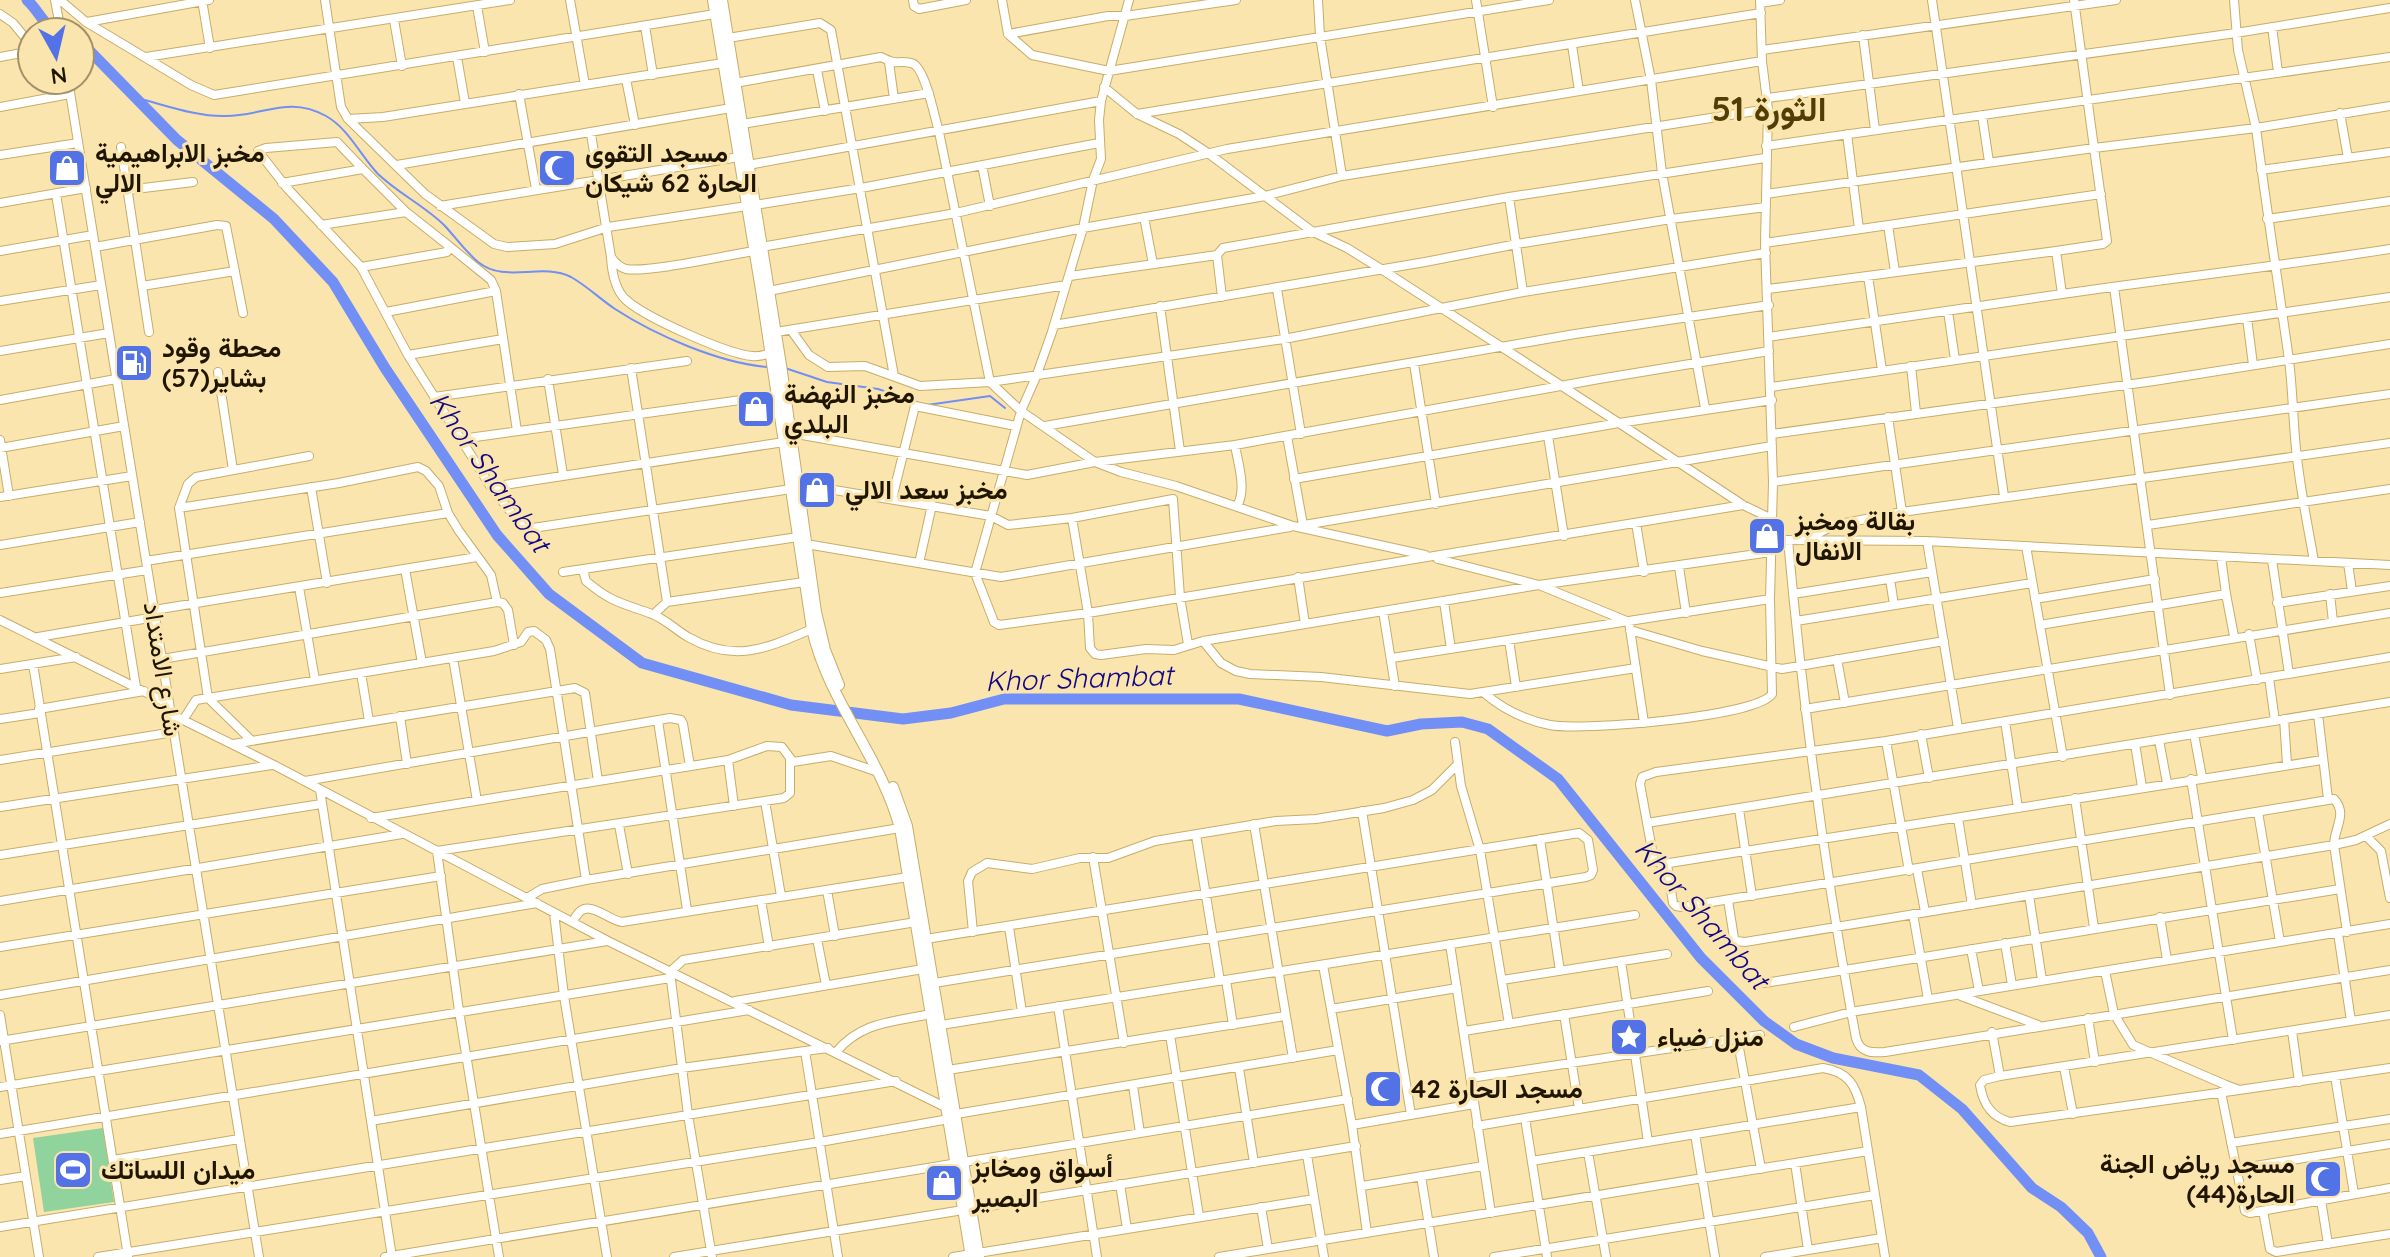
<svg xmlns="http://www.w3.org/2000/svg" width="2390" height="1257" viewBox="0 0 2390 1257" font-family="Quicksand,Vazirmatn,sans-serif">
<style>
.green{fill:#90d39c}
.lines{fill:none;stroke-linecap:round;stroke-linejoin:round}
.stream{stroke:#718ff5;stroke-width:2}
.river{stroke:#718ff5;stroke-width:11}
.minor-casing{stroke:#c7ad68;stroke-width:10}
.major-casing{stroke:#c7ad68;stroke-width:12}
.minor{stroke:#fff;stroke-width:8}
.major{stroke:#fff;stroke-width:10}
.labels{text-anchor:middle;stroke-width:6;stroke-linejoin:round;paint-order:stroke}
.poi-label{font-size:26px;font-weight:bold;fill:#201600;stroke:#fbe5ae;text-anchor:start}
.street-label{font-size:26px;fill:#201600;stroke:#fbe5ae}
.water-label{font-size:28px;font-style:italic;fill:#120685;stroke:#fbe5ae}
.district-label{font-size:34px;font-weight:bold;fill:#503e04;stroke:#fbe5ae}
</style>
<rect width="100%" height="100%" fill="#fbe5ae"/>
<path class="green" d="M103 1128 114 1202 44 1212 33 1138Z"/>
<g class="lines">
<path class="stream" d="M137 98C165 105 197 117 226 116 263 116 289 95 326 116 349 129 360 155 378 174 399 194 425 206 445 226 456 238 465 251 478 262 505 284 541 262 571 277 587 286 600 299 615 309 655 335 719 363 767 367
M785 368 827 382 878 389 917 402
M927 405 990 396 1005 408"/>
<path class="river" d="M27 0C41 13 41 24 60 32
M80 41 177 140 274 219 333 282 385 368 497 535 549 594 642 663 791 705 903 719 951 713 1004 699H1239L1387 731 1421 724 1462 722 1488 729 1558 779 1701 958 1764 1021 1796 1044 1833 1058 1919 1075 1962 1109 2032 1188 2061 1207 2088 1233 2101 1257"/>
<defs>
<path id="minor" d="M55 0 61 32
M60 0 86 22 191 85 214 95 715 14
M202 0 210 48
M325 0 341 107 348 119 383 117 723 63
M570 0 585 85
M913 0 914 6 919 9 966 0
M1002 0 1008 34 1032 55 1109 71 1549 0
M1129 0 1101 101 1099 120 1101 159 1093 180 1083 228 1052 332 1036 377 1021 411 975 573 994 622 999 625 1088 613 1743 505
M1318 0 1320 36 1342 176
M1476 0 1493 107
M1635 0 1651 80 1662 173 1705 408
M1932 0 2004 496
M2234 0 2238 50 2256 128 2390 106
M1760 3 1780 0
M477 6 485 52
M0 14 13 23 32 46
M394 20 402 66
M87 22 209 0
M645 26 653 75
M2272 27 2278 72
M1008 34 1108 16H1125L1236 0
M1863 35 1875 130
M728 38 820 23 831 30 894 376
M1572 45 1579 91
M1762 50 2116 0
M0 57 32 51
M146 57 510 0
M457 57 465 103
M889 62 894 99
M817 70 825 111
M626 79 635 125
M68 80 259 1257
M735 83 881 57C899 66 895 60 911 63 925 65 935 119 939 132L990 382 1284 339 1523 292 1766 253
M1104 87 1137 114 1179 134 1208 153 1313 232 1347 248 1381 269 1619 423 1772 400
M519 94 536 189
M1768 98 2236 33 2390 8
M0 107 70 94
M2340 113 2348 158
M1137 114 1761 13
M1982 115 1989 162
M348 119 425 194 494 244 507 247 555 244 608 227 747 206
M742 124 929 93
M591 134 611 257C615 263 619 267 626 269 649 273 727 255 755 251
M1847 134 1859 229
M1766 146 2390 57
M121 147 149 332
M0 155 78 143
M397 165 731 108
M748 165 1101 101
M982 165 990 206
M363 169 337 142 266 148 258 151 287 188 361 267 408 355 491 487 522 526 526 529 791 489
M2261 170 2390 152
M282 183 363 169 406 212
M127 190 193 182
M56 194 136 687
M1766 194 2094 148 2074 0
M1509 197 1523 292
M0 203 86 188
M755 205 861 188 1099 143
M440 206 739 157
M1144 217 1153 264
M2267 219 2390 201
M321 225 406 212 449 246 447 252 361 267
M1888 225 1895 272
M1765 243 2101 194
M449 246 491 280 496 291 517 431
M95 247 217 225 226 226 243 313
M761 247 956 213 1227 149 1762 61
M0 251 93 235
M611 258C612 272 615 289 625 299 644 317 727 354 752 356 759 357 765 355 771 353
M1070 276 1217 255
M1868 276 1882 370
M142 286 235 271
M2114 287 2170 695
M1277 289 1301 434
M1768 289 2056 251
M769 291 1083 228 1265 196 1342 176 1768 109
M1222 297 1217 255 1223 248 1509 197 1765 158
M0 301 101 285
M1160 306 1180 451
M1948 311 1955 360
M386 312 496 291
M2247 318 2253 365
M1054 325 1425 262 1517 244 1671 219 1766 207
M791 330 809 355 828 367 865 366 920 386 990 382 1021 411 1095 462 1121 472 1176 486 1293 526 1425 555
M776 332 1066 285
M1768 337 2062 294
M0 351 109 333
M408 355 503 339
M1414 364 1436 504
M1911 366 1916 413
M631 368 667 602
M218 372 233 470
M548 379 563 475
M1771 387 2390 297
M434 397 687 361
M0 400 116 379
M1888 417 1902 512
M1045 426 1575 334 1769 305
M791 433 1027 475 1095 462 1235 445 1599 379 1769 351
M1772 434 2154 381 2390 344
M1287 436 1303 525
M1548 436 1564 536
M461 439 777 395
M0 440 9 496
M1235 445C1238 464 1247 489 1237 506
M0 448 124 426
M1294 479 1619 423 1743 505 1772 519
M1773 482 2390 394
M798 484 991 516 1008 525 1072 518 1173 499 1180 597 1188 644
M311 487 327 583
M491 487 784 442
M0 497 132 476
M892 499 915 406 1016 426
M179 508 339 483 418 467 426 471 439 486 448 513 459 531 491 575 497 602
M1072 518 1088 613 1090 648 1095 654 1101 655 1146 649 1174 650 1203 641 1539 585 1771 552
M1636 523 1644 572
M1304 525 1772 446
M2148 525 2390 489
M1771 540 1927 541 2390 565
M1788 540C1803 707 1825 873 1856 1038 1860 1053 1872 1053 1885 1052L2390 970
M1805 540 1835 525 1902 512 2390 443
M1927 541 1958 728
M806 544 1001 577 1290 527
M0 545 140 522
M2026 546 2063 757
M1438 559 1539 585 1629 622 1644 723
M2272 560 2289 674
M146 561 448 513
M2314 561C2308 527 2301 493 2297 458 2293 425 2293 392 2289 360 2278 282 2266 205 2256 128L2094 148 2107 241 2103 244 2056 251 2062 294C2171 278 2281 266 2390 249
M919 563 932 505
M2348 563 2352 591
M1679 567 1686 613
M405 569 422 663
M583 570 586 581C612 603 622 603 652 614 665 619 676 630 688 637 735 664 767 648 812 629
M563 572 798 537
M1298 577 1305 624
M1890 579 1894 605
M299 587 315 680
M0 593 147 570
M1793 594 1932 572
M2226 594 2234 636
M2330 594 2333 622
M2035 599 2155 579
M1444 602 1451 649
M2277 603 2390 586
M154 610 477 557
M1383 611 1395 686
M654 614 667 602 804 582
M0 620 169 704
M1796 621 2032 583
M2040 625 2226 594 2221 557
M1630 630 1702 651 1782 669 1944 641
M2249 634 2257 680
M38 637 155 617
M1509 640 1516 687
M1203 641 1221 663 1236 671 1250 674 1321 677 1470 694 1636 668
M453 658 477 801
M1392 658 1770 599
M162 659 497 602 503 603 508 610 514 645
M1837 659 1845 703
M33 664 128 1256
M0 669 76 657
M361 673 369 721
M2269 678 2275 721
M1484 693C1504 710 1524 720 1550 725 1581 731 1757 717 1772 694L1770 599 1773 482 1765 243 1768 109 1762 61 1760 0
M39 709 144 691
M1805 709 2390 613
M171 714 274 765 608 941 947 1108
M2318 714 2328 799
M400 716 407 764
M0 719 40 713
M2284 719 2287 764
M183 720 196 700 494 651 521 642 528 632 534 631 546 640 550 649 586 880
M658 721 687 910
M2005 721 2018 808
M1921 734 1929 778
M2194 734 2202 777
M251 740 208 698 179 508 188 484 196 477 309 456
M2159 740 2167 783
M1886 741 1909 871
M1455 742 1461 786 1480 850 1509 1024
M233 744 575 688 585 693 598 781
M2135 744 2142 787
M0 760 174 732
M728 760 734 806
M2322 760 1663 864 1654 861 1640 784 1642 777 1656 772 1886 741 2390 657
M2191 779 2233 1040
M305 781 670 718 681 720 683 724 690 766
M320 790 392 1257
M2075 798 2094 928
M765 801 781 896
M0 807 272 765
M1739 809 1752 896
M1362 811 1411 1115
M2258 812 2280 942
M371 818 728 760 767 746 782 747 793 762 831 756 878 772
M1958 818 1972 905
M1647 823 2390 702
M1254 824 1293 1058
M619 825 628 874
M1196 835 1220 981
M2366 836 2381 851 2390 898
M1540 839 1560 971
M0 855 321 804
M1093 857 1124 1043
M1667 864 1673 903 1676 906 1682 907 2334 799C2348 814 2334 828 2334 845L2347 932
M1917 869 1925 912
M827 890 835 936
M2029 895 2042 980
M527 898 542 889 586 880 900 828
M761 900 769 947
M1728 900 1734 938 1736 941 1745 942 2334 845 2356 840 2390 824
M0 901 402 834
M554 913 564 996 607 1257
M1913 914 1928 999
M2160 917 2167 960
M573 922C585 893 604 919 622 922L908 877
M1009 927 1022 1012
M973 932 968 881 972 872 987 863 1032 869 1080 858H1108L1155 841 1276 821 1316 819 1384 808 1413 800 1432 790 1457 765
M2338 933 2351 1021
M817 939 826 985
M926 939 1579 833 1588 840 1593 870 1591 875 1586 877 934 983
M2005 943 2012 985
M1450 944 1491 1213
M0 947 441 876
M1971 949 1979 991
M1621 961 1648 1142
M1323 965 1352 1125 1367 1233
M2105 971 2114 1014 2133 1045 2226 1085 2239 1090 2390 1068
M1226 980 1233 1025
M1502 980 1667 954
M1765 983 2340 889
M0 995 537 903
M1961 996 2038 1025
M735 1001 923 969
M1058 1006 1097 1257
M1331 1009 1457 988
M1564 1014 1579 1109
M0 1015 39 1257
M2088 1018 2095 1062
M941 1025 1635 915
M1794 1027 1851 1012 2390 924
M1464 1031 1708 991
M2292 1031 2299 1082
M1992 1032 2000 1076
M1170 1035 1199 1216
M1737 1037 1761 1169
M0 1041 607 941
M828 1048 805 1051 838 1257
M836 1052C862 1021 894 1022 931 1014
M2064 1067 2073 1114
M1239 1068 1254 1163
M948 1070 1285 1016
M2335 1076 2354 1194
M1470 1078 1760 1035
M1133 1086 1140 1133
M0 1087 670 978
M2239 1090 2010 1122C1991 1117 1983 1104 1980 1085L1984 1080 2000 1076 2390 1015
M2221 1092 2245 1211 2250 1213 2390 1188
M956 1114 1338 1050
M1525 1118 1547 1257
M371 1121 682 1068 805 1051
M1352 1125 1474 1104
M1477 1126 1823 1068C1848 1072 1855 1084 1861 1107
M0 1134 749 1010
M1695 1134 1715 1257
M2231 1143 2390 1119
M1588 1152 1606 1257
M1307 1155 1324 1257
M113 1160 239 1139
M1532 1161 1861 1107 1885 1257
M1795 1163 1808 1250
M2237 1169 2390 1144
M1421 1176 1434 1257
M0 1180 26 1176
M1120 1184 1127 1229
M1362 1186 1483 1166
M2321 1200 2328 1244
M1261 1207 1268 1249
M971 1209 1356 1146
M2263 1211 2270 1249 2276 1252 2390 1234
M0 1227 896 1081
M978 1253 1314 1199
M98 1257 820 1142 949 1119
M385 1257 1348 1099
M499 1257 459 1011 437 851 784 798 790 793V761
M674 1257 963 1210
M712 1257 688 1115 670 972 683 960 916 922
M953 1257 971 1254
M1219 1257 1868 1151
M1494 1257 1875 1195
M1765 1257 1882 1238"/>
<path id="major" d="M713 0 761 290 812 629C828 701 881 757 900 828L971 1257
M722 0 781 365 816 612 825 650 839 685
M893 787 907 826 979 1257"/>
</defs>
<use href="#minor" class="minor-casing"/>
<use href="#major" class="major-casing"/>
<use href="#minor" class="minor"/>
<use href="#major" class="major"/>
</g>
<defs>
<symbol id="shop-square" viewBox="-11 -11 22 22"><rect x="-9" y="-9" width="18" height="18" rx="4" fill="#5372e6" stroke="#fbe5ae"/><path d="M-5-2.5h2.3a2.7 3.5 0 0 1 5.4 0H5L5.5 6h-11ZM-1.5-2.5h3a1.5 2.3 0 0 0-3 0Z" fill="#fff"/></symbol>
<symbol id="mosque-square" viewBox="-11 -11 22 22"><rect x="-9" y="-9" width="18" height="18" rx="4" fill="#5372e6" stroke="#fbe5ae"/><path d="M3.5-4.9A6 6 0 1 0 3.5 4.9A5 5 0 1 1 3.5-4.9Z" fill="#fff"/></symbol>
<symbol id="fuel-square" viewBox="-11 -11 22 22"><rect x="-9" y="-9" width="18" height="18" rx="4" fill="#5372e6" stroke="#fbe5ae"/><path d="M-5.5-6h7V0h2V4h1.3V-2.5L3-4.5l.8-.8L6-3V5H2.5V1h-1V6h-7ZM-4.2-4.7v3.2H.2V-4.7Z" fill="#fff"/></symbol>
<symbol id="sight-square" viewBox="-11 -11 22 22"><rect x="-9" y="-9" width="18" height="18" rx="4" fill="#5372e6" stroke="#fbe5ae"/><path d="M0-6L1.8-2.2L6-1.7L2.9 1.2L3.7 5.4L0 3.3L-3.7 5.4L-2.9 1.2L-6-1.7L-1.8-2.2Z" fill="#fff"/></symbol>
<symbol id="stadium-square" viewBox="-11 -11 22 22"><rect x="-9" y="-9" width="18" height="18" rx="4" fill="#5372e6" stroke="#fbe5ae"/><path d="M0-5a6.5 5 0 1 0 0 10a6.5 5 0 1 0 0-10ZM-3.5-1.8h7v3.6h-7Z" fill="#fff"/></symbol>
</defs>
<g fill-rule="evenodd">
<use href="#shop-square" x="45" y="146" width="44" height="44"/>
<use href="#mosque-square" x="535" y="146" width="44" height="44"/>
<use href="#fuel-square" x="112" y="341" width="44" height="44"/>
<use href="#shop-square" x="734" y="387" width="44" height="44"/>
<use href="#shop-square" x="795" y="468" width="44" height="44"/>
<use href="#shop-square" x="1745" y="514" width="44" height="44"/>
<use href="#sight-square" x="1607" y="1015" width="44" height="44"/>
<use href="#mosque-square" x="1361" y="1067" width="44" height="44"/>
<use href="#stadium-square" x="51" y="1148" width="44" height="44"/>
<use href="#mosque-square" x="2301" y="1157" width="44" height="44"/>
<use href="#shop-square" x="922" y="1161" width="44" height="44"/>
</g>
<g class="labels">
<g class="poi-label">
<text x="95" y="162">مخبز الابراهيمية<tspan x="95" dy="30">الالي</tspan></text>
<text x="585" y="162">مسجد التقوى<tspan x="585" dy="30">الحارة 62 شيكان</tspan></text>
<text x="162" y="357">محطة وقود<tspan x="162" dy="30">بشاير(57)</tspan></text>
<text x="784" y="403">مخبز النهضة<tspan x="784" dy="30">البلدي</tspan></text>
<text x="845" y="499">مخبز سعد الالي</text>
<text x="1795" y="530">بقالة ومخبز<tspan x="1795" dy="30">الانفال</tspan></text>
<text x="1657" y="1046">منزل ضياء</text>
<text x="1411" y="1098">مسجد الحارة 42</text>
<text x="2295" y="1173" text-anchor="end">مسجد رياض الجنة<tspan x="2295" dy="30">الحارة(44)</tspan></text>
<text x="972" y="1177">أسواق ومخابز<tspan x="972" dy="30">البصير</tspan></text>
<text x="101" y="1179">ميدان اللساتك</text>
</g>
<g class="street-label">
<text transform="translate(163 669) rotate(81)" y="9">شارع الامتداد</text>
</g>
<g class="water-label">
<text transform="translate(490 472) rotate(55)" y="10">Khor Shambat</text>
<text transform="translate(1079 678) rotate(-2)" y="10">Khor Shambat</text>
<text transform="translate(1702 914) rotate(49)" y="10">Khor Shambat</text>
</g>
<g class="district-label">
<text x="1769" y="121">الثورة 51</text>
</g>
</g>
<g transform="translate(56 56) rotate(172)"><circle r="38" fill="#fbe5ae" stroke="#a39268" stroke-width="2"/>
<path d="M0-6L14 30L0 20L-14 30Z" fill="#5372e6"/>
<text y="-12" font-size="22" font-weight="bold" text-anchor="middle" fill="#201600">N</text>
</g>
</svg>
